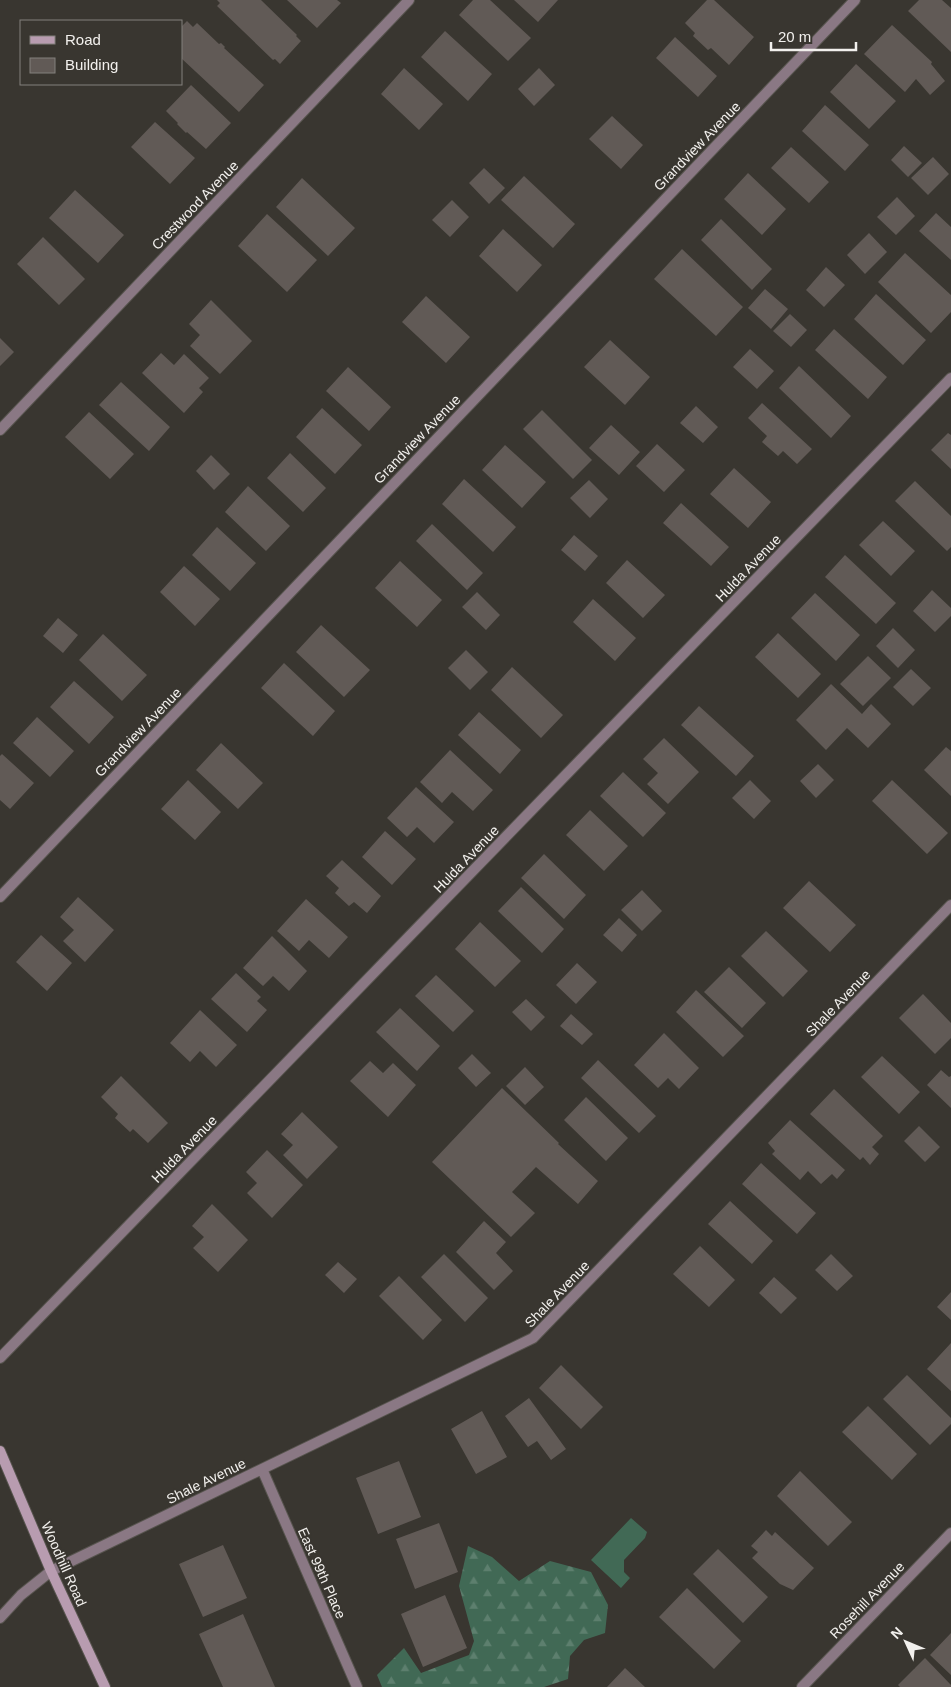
<svg xmlns="http://www.w3.org/2000/svg" width="951" height="1687" viewBox="0 0 951 1687" font-family="Arial,sans-serif">
<style>
.green{fill:#416955}
.forest{fill:url(#forest-firs)}
.building{fill:#615a56}
.lines{fill:none;stroke-linecap:round;stroke-linejoin:round}
.street-casing{stroke:#57544e;stroke-width:12}
.secondary-casing{stroke:#57544e;stroke-width:12}
.street{stroke:#8a7884;stroke-width:10}
.secondary{stroke:#b89cb0;stroke-width:10}
.labels{text-anchor:middle;stroke-width:4;stroke-linejoin:round;paint-order:stroke}
.street-label{font-size:14px;fill:#f2f0ed;stroke:#393630}
</style>
<defs>
<pattern id="forest-firs" width="22" height="20" patternUnits="userSpaceOnUse" patternTransform="scale(1.25)"><rect width="22" height="20" fill="#416955"/><path d="M5 1l3.5 6h-7zM16 11l3.5 6h-7z" fill="#5d7f6e"/></pattern>
</defs>
<rect width="100%" height="100%" fill="#393630"/>
<path class="green" d="M631 1518 647 1532 645 1538 624 1560V1572L630 1578 621 1588 591 1560Z"/>
<path class="forest" d="M468 1546 492 1557 519 1581 550 1561 591 1572 608 1605 605 1633 584 1640 570 1656 568 1679 544 1687H382L377 1675 404 1648 421 1673 469 1655 474 1641 459 1586Z"/>
<path class="building" d="M217 0H261L297 35 296 36 301 41 280 64 275 59 273 60 217 6 220 3Z
M287 0H337L341 3 317 28Z
M473 0H490L531 38 508 61 459 15Z
M514 0H558L538 22Z
M707 0H714L754 37 729 65 711 48 708 50 693 36 695 33 685 23Z
M919 0H942L951 8V52L908 11Z
M187 21 193 27 197 23 219 44 221 43 225 47 224 48 264 85 239 112 181 58V27Z
M892 25 932 62 931 64 945 81 930 95 916 79 905 92 864 54Z
M445 31 492 74 468 101 421 57Z
M675 37 717 76 698 97 656 58Z
M856 64 896 101 869 129 830 92Z
M404 68 443 104 419 130 381 94Z
M539 68 555 85 534 106 518 89Z
M191 85 231 123 206 149 187 132 186 133 177 124 178 123 166 111Z
M825 105 869 145 845 171 802 131Z
M612 116 643 145 621 169 589 139Z
M155 122 195 158 170 184 131 147Z
M904 146 922 163 908 177 891 160Z
M791 147 829 182 809 203 771 168Z
M933 157 949 174 928 195 911 178Z
M484 168 505 188 489 204 469 183Z
M748 173 786 209 762 235 724 199Z
M524 176 575 224 553 248 501 200Z
M302 178 355 228 328 256 276 207Z
M75 190 124 235 98 263 49 218Z
M897 197 915 216 896 235 877 217Z
M452 200 469 217 450 237 432 220Z
M936 213 951 227V260L919 231Z
M267 214 317 260 287 292 238 246Z
M721 219 772 269 752 290 701 240Z
M503 229 542 265 517 292 479 256Z
M869 233 887 252 865 274 847 255Z
M43 237 85 279 59 305 17 264Z
M682 249 743 307 716 336 654 279Z
M905 253 951 295V312L931 333 878 282Z
M826 267 845 285 824 307 806 290Z
M765 289 788 309 771 329 748 308Z
M876 294 926 340 903 365 854 319Z
M426 296 470 337 446 363 402 322Z
M211 300 252 341 220 374 190 346 200 335 189 324Z
M790 314 807 330 791 347 773 331Z
M834 329 887 377 868 399 815 350Z
M0 338 14 352 0 366Z
M610 340 650 377 625 405 584 367Z
M750 349 774 371 757 389 733 367Z
M161 353 174 365 184 354 209 378 199 388 203 392 184 413 142 373Z
M799 366 851 416 831 438 779 388Z
M348 367 391 407 369 431 326 391Z
M121 382 170 427 149 451 99 405Z
M762 403 812 449 797 464 783 451 778 456 762 442 767 436 748 418Z
M696 406 718 427 703 443 680 423Z
M322 408 362 445 335 474 296 437Z
M542 410 592 460 573 479 523 429Z
M89 412 134 454 110 479 65 437Z
M611 425 640 452 619 475 589 448Z
M948 433 951 435V469L931 450Z
M657 444 685 470 664 492 636 466Z
M505 445 546 482 522 508 482 470Z
M290 453 326 488 303 512 267 478Z
M211 455 230 474 214 490 196 471Z
M734 468 771 502 748 528 710 494Z
M464 479 516 527 493 552 442 504Z
M589 480 608 499 590 518 570 498Z
M915 481 951 516V547L947 551 895 501Z
M248 486 290 526 266 551 225 512Z
M681 503 729 547 711 566 663 523Z
M883 521 915 551 891 576 859 545Z
M432 524 483 573 467 590 416 541Z
M217 527 256 563 230 591 192 555Z
M574 535 598 556 585 571 561 550Z
M845 555 896 603 876 624 825 577Z
M627 560 665 595 643 618 606 583Z
M400 561 442 600 417 627 375 588Z
M184 566 220 599 195 626 160 592Z
M932 590 951 608V616L935 632 913 611Z
M477 592 500 615 486 630 462 607Z
M815 593 860 635 836 661 791 618Z
M593 599 636 638 615 661 573 622Z
M58 618 78 635 63 653 43 636Z
M321 625 370 670 344 697 296 652Z
M893 628 915 650 898 668 876 646Z
M778 633 821 674 798 698 755 657Z
M103 634 147 675 122 701 79 660Z
M466 650 488 672 470 690 448 668Z
M868 656 891 678 863 706 840 684Z
M284 663 335 711 313 736 261 688Z
M512 667 563 715 541 738 491 690Z
M911 669 931 688 913 706 893 687Z
M74 681 114 717 89 744 50 707Z
M831 684 862 714 871 704 891 724 868 748 847 728 826 750 796 720Z
M699 706 754 756 736 776 681 725Z
M479 712 521 750 500 774 458 735Z
M37 717 74 751 50 777 13 743Z
M664 738 699 772 668 804 647 784 658 773 643 759Z
M221 743 263 783 238 809 196 770Z
M946 747 951 751V796L924 770Z
M450 750 493 790 473 811 452 792 442 803 420 782Z
M2 754 34 783 10 809 0 800V756Z
M818 764 834 780 816 798 800 781Z
M623 772 666 813 643 837 600 796Z
M188 780 221 812 195 840 161 809Z
M750 780 771 801 754 819 732 798Z
M892 780 948 833 927 854 872 801Z
M416 787 454 822 434 843 417 827 407 837 387 818Z
M590 810 628 846 604 871 566 835Z
M385 831 416 859 392 885 362 857Z
M544 854 586 895 564 919 521 878Z
M342 860 381 896 367 913 354 902 349 906 335 893 339 888 326 876Z
M809 881 856 925 830 952 783 908Z
M521 887 564 929 542 953 498 911Z
M642 890 662 911 642 931 621 910Z
M78 897 114 930 85 962 63 941 74 930 60 917Z
M306 899 348 937 329 958 309 940 299 951 277 931Z
M619 918 637 935 622 952 603 935Z
M480 922 521 961 495 987 455 949Z
M766 931 808 971 783 997 741 956Z
M41 935 72 963 47 991 16 962Z
M272 936 307 971 289 991 273 976 263 986 243 968Z
M577 963 597 982 576 1004 556 985Z
M729 967 766 1003 742 1028 704 992Z
M236 973 261 997 257 1001 267 1010 247 1032 211 999Z
M436 975 474 1011 453 1032 415 996Z
M696 990 744 1036 723 1057 676 1012Z
M923 994 951 1023V1038L935 1054 899 1018Z
M526 999 545 1017 531 1031 512 1012Z
M400 1008 440 1046 417 1071 376 1032Z
M200 1010 237 1045 216 1067 200 1051 190 1062 170 1043Z
M571 1014 593 1034 582 1045 560 1026Z
M664 1033 699 1068 679 1089 668 1078 658 1088 634 1065Z
M472 1054 491 1073 476 1087 458 1068Z
M882 1056 920 1092 899 1114 861 1077Z
M598 1060 656 1116 639 1133 581 1078Z
M370 1061 383 1073 393 1063 416 1085 388 1117 350 1081Z
M525 1067 544 1087 525 1105 506 1086Z
M941 1070 949 1077 951 1076V1108L927 1085Z
M121 1076 168 1123 148 1143 133 1129 130 1132 115 1118 118 1114 101 1097Z
M502 1088 559 1143 558 1144 598 1181 578 1204 536 1167 512 1192 535 1213 511 1237 432 1162Z
M834 1089 883 1136 872 1147 879 1154 870 1165 863 1157 860 1160 810 1114Z
M586 1097 628 1138 606 1161 564 1120Z
M302 1112 338 1147 307 1179 283 1155 293 1145 281 1134Z
M790 1120 845 1170 837 1179 832 1174 821 1184 808 1171 800 1180 772 1154 775 1151 768 1143Z
M919 1126 940 1147 925 1162 904 1141Z
M267 1150 303 1185 272 1218 247 1193 257 1183 246 1172Z
M761 1163 816 1213 797 1234 742 1184Z
M730 1201 773 1241 752 1264 708 1224Z
M212 1204 248 1240 218 1272 193 1248 204 1237 192 1226Z
M484 1221 506 1242 496 1253 513 1271 494 1290 456 1252Z
M700 1246 735 1280 709 1307 673 1274Z
M444 1254 488 1298 465 1322 421 1277Z
M831 1254 853 1276 837 1291 815 1270Z
M338 1262 357 1279 344 1293 325 1275Z
M399 1276 442 1320 423 1340 379 1296Z
M774 1277 797 1298 781 1314 759 1293Z
M951 1292V1320L937 1307Z
M951 1343V1391L927 1369Z
M561 1365 603 1407 581 1429 539 1388Z
M907 1375 951 1418V1424L930 1445 883 1399Z
M529 1398 566 1449 551 1460 537 1441 528 1447 505 1416Z
M868 1406 917 1454 892 1480 842 1432Z
M482 1411 507 1457 476 1474 451 1429Z
M399 1461 421 1517 378 1534 356 1478Z
M800 1471 852 1522 828 1546 777 1496Z
M439 1523 458 1572 415 1589 396 1539Z
M766 1530 772 1536 775 1532 814 1568 793 1590 780 1584 752 1558 758 1552 751 1546Z
M223 1545 247 1598 203 1617 179 1564Z
M718 1549 768 1597 743 1623 693 1574Z
M687 1588 741 1641 714 1669 659 1617Z
M445 1595 467 1648 423 1667 401 1614Z
M243 1614 275 1687H223L199 1634Z
M951 1633V1675L930 1655Z
M925 1658 951 1685V1687H900L898 1685Z
M625 1668 645 1687H607Z"/>
<g class="lines">
<defs>
<path id="street" d="M0 430 409 0
M0 897 855 0
M0 1358 951 378
M262 1469 357 1687
M0 1618 21 1595 51 1571 533 1338 951 905
M802 1687 951 1533"/>
<path id="secondary" d="M0 1451 51 1571 105 1687"/>
</defs>
<use href="#street" class="street-casing"/>
<use href="#secondary" class="secondary-casing"/>
<use href="#street" class="street"/>
<use href="#secondary" class="secondary"/>
</g>
<g class="labels">
<g class="street-label">
<text transform="translate(697 146) rotate(-46)" y="5">Grandview Avenue</text>
<text transform="translate(195 205) rotate(-46)" y="5">Crestwood Avenue</text>
<text transform="translate(417 439) rotate(-46)" y="5">Grandview Avenue</text>
<text transform="translate(748 568) rotate(-46)" y="5">Hulda Avenue</text>
<text transform="translate(138 732) rotate(-46)" y="5">Grandview Avenue</text>
<text transform="translate(466 859) rotate(-46)" y="5">Hulda Avenue</text>
<text transform="translate(838 1003) rotate(-46)" y="5">Shale Avenue</text>
<text transform="translate(184 1149) rotate(-46)" y="5">Hulda Avenue</text>
<text transform="translate(557 1294) rotate(-46)" y="5">Shale Avenue</text>
<text transform="translate(206 1481) rotate(-26)" y="5">Shale Avenue</text>
<text transform="translate(64 1564) rotate(66)" y="5">Woodhill Road</text>
<text transform="translate(322 1573) rotate(66)" y="5">East 99th Place</text>
<text transform="translate(867 1600) rotate(-46)" y="5">Rosehill Avenue</text>
</g>
</g>
<rect x="20" y="20" width="162" height="65" fill="#393630" stroke="#83807c"/>
<rect x="30" y="36" width="25" height="8" fill="#b89cb0" stroke="#83807c"/>
<text x="65" y="45" font-size="15" fill="#f2f0ed">Road</text>
<rect x="30" y="58" width="25" height="15" fill="#615a56" stroke="#83807c"/>
<text x="65" y="70" font-size="15" fill="#f2f0ed">Building</text>
<g transform="translate(906 1642) rotate(314)" stroke="#393630" stroke-width="4" paint-order="stroke">
<path d="M0-4L9 19L0 12L-9 19Z" fill="#f2f0ed"/>
<text y="-8" font-size="14" font-weight="bold" text-anchor="middle" fill="#f2f0ed">N</text>
</g>
<path d="M771 42v8h85v-8" fill="none" stroke="#f2f0ed" stroke-width="2.5"/>
<text x="778" y="42" font-size="15" fill="#f2f0ed" stroke="#393630" stroke-width="4" paint-order="stroke">20 m</text>
</svg>
